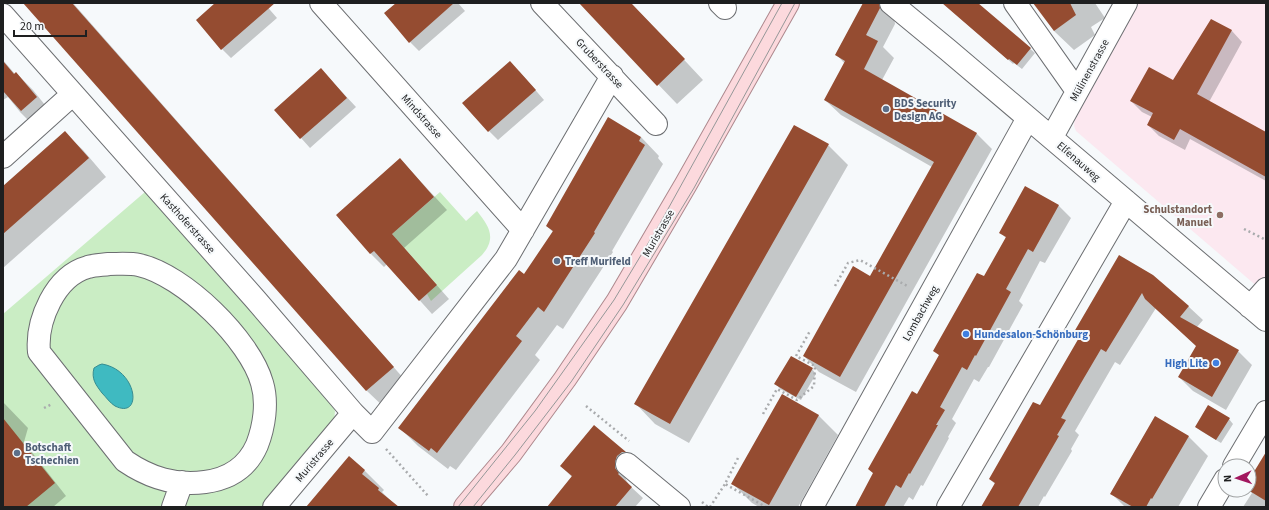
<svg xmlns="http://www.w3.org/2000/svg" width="1269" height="510" viewBox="0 0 1269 510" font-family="'Source Sans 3',sans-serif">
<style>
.education{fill:#fce8f0}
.green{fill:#caedc4}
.water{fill:#3fbac1;stroke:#358c91}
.shadow{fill:#0003}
.building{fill:#954c31}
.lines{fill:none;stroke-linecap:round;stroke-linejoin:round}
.minor-casing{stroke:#6c6e71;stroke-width:24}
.major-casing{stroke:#ad888d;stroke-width:24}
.path{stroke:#a9abad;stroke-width:2.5;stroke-dasharray:2 3;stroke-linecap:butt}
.minor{stroke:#fff;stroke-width:22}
.major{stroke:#fcd9dd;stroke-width:22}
.tram{stroke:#959798;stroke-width:1}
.service-dot{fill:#5c6f8a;stroke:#f6f9fb;stroke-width:1.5}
.education-dot{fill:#8d6e63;stroke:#f6f9fb;stroke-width:1.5}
.shop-dot{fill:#3f7fe0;stroke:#f6f9fb;stroke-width:1.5}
.labels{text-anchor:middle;stroke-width:4;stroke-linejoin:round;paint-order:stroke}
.street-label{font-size:11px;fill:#1e1f20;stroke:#f6f9fb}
.service-label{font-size:11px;font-weight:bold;fill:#4e5e75;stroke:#f6f9fb;text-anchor:start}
.education-label{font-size:11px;font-weight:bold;fill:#785e54;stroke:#f6f9fb;text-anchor:end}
.shop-label{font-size:11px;font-weight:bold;fill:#366cbe;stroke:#f6f9fb;text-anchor:start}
</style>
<rect width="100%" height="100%" fill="#f6f9fb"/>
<path class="education" d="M1139 3H1266V294L1076 131 1074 126 1075 117Z"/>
<path class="green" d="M145 192 330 401 335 411 334 421 263 507H3V314Z
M440 192 466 221 477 211C489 226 497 238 482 255L431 301 427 294 437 285 392 234Z"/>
<path class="water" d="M102 364C138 370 143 420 115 406 110 403 106 397 102 393 96 385 91 379 94 368L99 365Z"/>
<path class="shadow" d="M25 3H73L412 388 387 410 367 391Z
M217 3H264L277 18 231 58 222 49Z
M397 3H458L465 11 419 51 410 42Z
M580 3H631L703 80 677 104Z
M864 3H881L894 17 895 24 883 47 894 58 882 80 977 134 992 149 856 392 819 372 804 356 871 277 932 167 841 115 825 100 845 64 836 54Z
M943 3H977L1035 53 1022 69 1014 63 1013 64Z
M1035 3H1095L1105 18 1091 27 1095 35 1074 50 1054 31Z
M1212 20 1232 31 1242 42 1209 102 1266 133V181L1190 139 1185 150 1159 136 1148 125 1152 117 1142 112 1131 101 1173 81Z
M3 60 15 74 16 73 33 90 53 115 37 129 20 112 8 97 3 100Z
M519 71 544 100 498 140 489 131Z
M330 79 356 107 310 148 276 110Z
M65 133 83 150 106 177 3 268V187Z
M641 137 659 156 658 158 663 164 612 251 613 252 563 329 557 325 535 355 540 360 456 470 450 466 448 469 418 446 400 428 525 276 553 232 547 226Z
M828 145 848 165 689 443 655 424 636 404Z
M400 159 447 210 404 248 449 299 432 314 387 264 384 267 371 254 337 215Z
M1026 188 1059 206 1071 218 1045 263 1040 261 1019 301 1023 305 989 367H988L979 382 974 379 952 419 956 423 948 437 949 438 923 486 921 485 913 500 909 497 903 507H855L874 474 869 469 918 396 940 356 935 351 984 278 1006 238 1001 233Z
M1153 276 1189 307 1203 320 1197 327 1238 351 1252 365 1226 410 1193 391 1179 377 1197 346 1156 308 1120 365 1115 362 1075 431 1079 435 1071 449 1072 451 1045 497 1044 496 1038 507H982L995 484 990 479 1041 407 1080 338 1075 332Z
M812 369 816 374 801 400 780 389 776 384Z
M3 402 28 428 24 442 66 496 53 507H3Z
M818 415 838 435 798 507H759L752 503 733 484Z
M1155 417 1189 437 1208 456 1178 507H1125L1111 493Z
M1229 419 1233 424 1221 443 1201 431 1196 427Z
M594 426 626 453 636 463 625 473 626 480 630 486 643 498 635 507H548L572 477 561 466Z
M1266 453V507H1243L1252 493 1249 490Z
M364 470 384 490 382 492 397 507H308Z"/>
<path class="building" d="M23 3H72L394 367 366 391Z
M215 3H275L221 50 196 20Z
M396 3H454L409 43 384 13Z
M579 3H631L685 59 657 86Z
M863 3H879L880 8 866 35 878 41 864 69 977 133 840 377 803 356 853 266 870 276 934 162 824 100 845 61 835 55Z
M942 3H978L1031 48 1017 65 1009 59 1008 60Z
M1033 3H1070L1076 15 1054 31Z
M1211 19 1232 30 1197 94 1266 132V177L1180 129 1174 140 1147 125 1153 113 1130 101 1149 67 1173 80Z
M3 61 14 74 16 72 37 97 21 111 3 91Z
M510 61 536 90 488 132 462 103Z
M321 68 347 98 300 139 274 110Z
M608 117 641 137 639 141 645 145 594 232 595 233 544 312 538 307 516 336 522 341 437 453 431 448 429 451 398 428 519 270 524 274 553 231 546 226Z
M794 125 829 144 670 424 634 404Z
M65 131 89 158 3 234V186Z
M400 158 434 197 392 234 437 285 419 301 374 251 370 254 336 215Z
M1025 186 1059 205 1033 252 1028 249 1006 289 1011 292 976 356 975 355 967 370 962 367 940 407 945 410 936 425H938L910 474 909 473 901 488 896 485 884 507H855L873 473 868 469 912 391 917 394 939 355 933 351 977 273 984 276 1006 237 999 233Z
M1119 255 1153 275 1189 306 1180 317 1239 350 1212 397 1178 377 1196 346 1145 299 1142 293 1106 352 1101 349 1081 383 1061 418 1066 420 1057 435 1059 436 1018 507H981L995 483 989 479 1033 402 1040 405 1080 336 1074 332Z
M791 356 813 368 796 397 774 384Z
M782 394 819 415 769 505 731 484Z
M1208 405 1230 418 1216 440 1195 427Z
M1155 416 1189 436 1152 499 1151 498 1146 507H1133L1110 494Z
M3 418 55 483 26 507H3Z
M594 425 626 452H622L617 456 615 462V468L619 473 618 474 632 487 615 507H547L572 476 560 466Z
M1266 452V501L1248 490 1249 480Z
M349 456 365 470 362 474 379 488 378 490 399 507H306Z"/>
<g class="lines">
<defs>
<path id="minor" d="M321 3 523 230
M542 3 656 124
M720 3 725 8
M891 3 948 50 1266 320
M1015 3 1077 91
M3 15 255 299 353 413 372 432 506 259 612 76
M1052 137 1126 3
M3 157 73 94
M109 264C119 264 130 263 139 265 184 275 250 340 262 383 268 403 264 427 257 445 247 468 228 479 205 482 175 486 150 478 125 461L39 352C36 321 55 276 88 267 94 265 102 265 109 264Z
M1250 307 1266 289
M627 464 679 507
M1234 466 1266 412
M173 507 182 482
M274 507 353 413
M812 507 1028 118
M948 507 1126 201
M1209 507 1225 480"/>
<path id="major" d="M465 507 511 453 565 379 617 302 686 184 788 3"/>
</defs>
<use href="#minor" class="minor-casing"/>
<use href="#major" class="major-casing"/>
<path class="path" d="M1244 229 1266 240
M835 286 848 263 860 260 909 287
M586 406 629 441
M44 408 52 404
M763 414 777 389 797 400 814 386 815 366 796 356 810 331
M386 449 429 497
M738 458 725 484 766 507
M702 502 708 507
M710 507 725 484"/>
<use href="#minor" class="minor"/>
<use href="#major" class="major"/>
<path class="tram" d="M458 507 535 411 614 300 658 227 782 3
M473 507 515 455 571 382 623 305 694 188 795 3"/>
</g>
<g class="service-dot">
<circle cx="886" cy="109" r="4"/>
<circle cx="557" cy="261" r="4"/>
<circle cx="17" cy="453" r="4"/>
</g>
<circle class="education-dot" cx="1220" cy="215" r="4"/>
<g class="shop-dot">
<circle cx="966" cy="334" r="4"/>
<circle cx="1216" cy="363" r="4"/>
</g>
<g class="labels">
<g class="street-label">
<text transform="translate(600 63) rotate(47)" y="4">Gruberstrasse</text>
<text transform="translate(1089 70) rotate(-61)" y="4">Mülinenstrasse</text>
<text transform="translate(422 116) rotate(48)" y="4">Mindstrasse</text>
<text transform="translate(1079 161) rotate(41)" y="4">Elfenauweg</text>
<text transform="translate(188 223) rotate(48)" y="4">Kasthoferstrasse</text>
<text transform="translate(658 233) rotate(-60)" y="4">Muristrasse</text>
<text transform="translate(920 313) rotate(-61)" y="4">Lombachweg</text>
<text transform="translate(314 460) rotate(-50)" y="4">Muristrasse</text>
</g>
<g class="service-label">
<text x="894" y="107">BDS Security<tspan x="894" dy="13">Design AG</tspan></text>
<text x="565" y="265">Treff Murifeld</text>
<text x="25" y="451">Botschaft<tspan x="25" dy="13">Tschechien</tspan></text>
</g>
<g class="education-label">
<text x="1212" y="213">Schulstandort<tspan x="1212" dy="13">Manuel</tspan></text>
</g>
<g class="shop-label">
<text x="974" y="338">Hundesalon-Schönburg</text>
<text x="1208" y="367" text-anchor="end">High Lite</text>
</g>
</g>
<rect width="1269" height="510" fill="none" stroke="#1e1f20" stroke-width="8"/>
<g transform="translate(1237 478) rotate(267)"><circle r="19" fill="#f6f9fb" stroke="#a0a2a3"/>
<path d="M0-3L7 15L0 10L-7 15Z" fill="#a2175f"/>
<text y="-6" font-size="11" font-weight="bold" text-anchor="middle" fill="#1e1f20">N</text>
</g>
<path d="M14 30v6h72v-6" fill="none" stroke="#1e1f20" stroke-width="2"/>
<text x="20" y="30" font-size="12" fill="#1e1f20" stroke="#f6f9fb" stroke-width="3" paint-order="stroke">20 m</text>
</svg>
